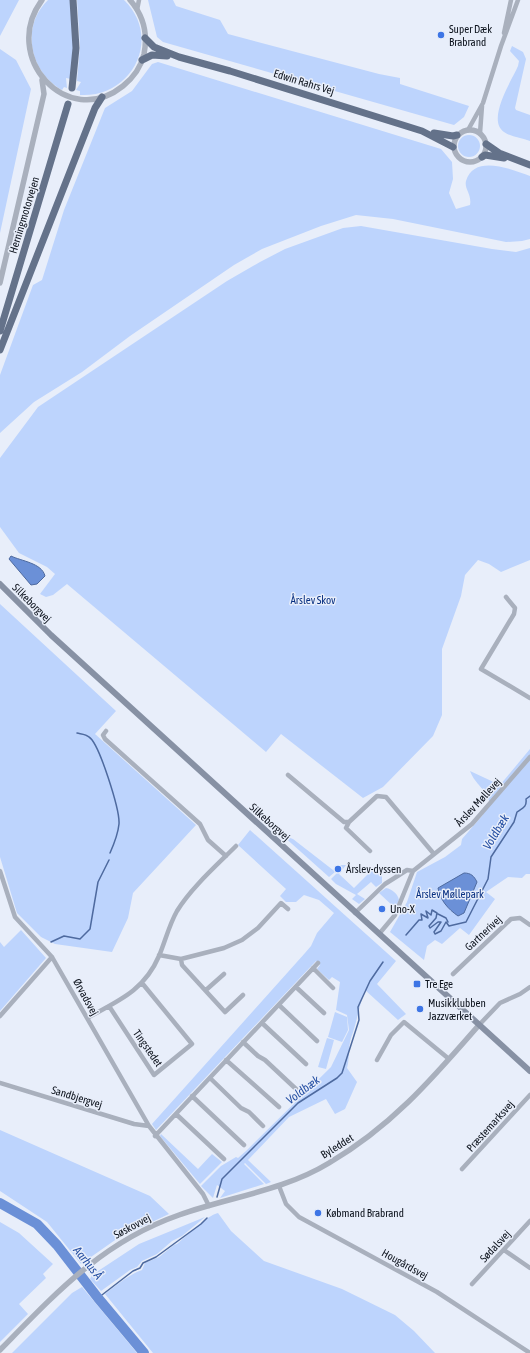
<svg xmlns="http://www.w3.org/2000/svg" width="530" height="1353" viewBox="0 0 530 1353" font-family="'Asap Condensed',sans-serif">
<style>
.green{fill:#bdd4fd}
.water{fill:#6b90d7;stroke:#4e6a9f}
.lines{fill:none;stroke-linecap:round;stroke-linejoin:round}
.stream{stroke:#4e6a9f;stroke-width:1.5}
.river{stroke:#6b90d7;stroke-width:10}
.minor{stroke:#a9b0bd;stroke-width:4.5}
.tertiary{stroke:#a9b0bd;stroke-width:5.5}
.secondary{stroke:#8791a4;stroke-width:6}
.trunk{stroke:#64728a;stroke-width:7}
.poi-dot{fill:#3d75e5;stroke:#e8eefa;stroke-width:1.5}
.labels{text-anchor:middle;stroke-width:3;stroke-linejoin:round;paint-order:stroke}
.poi-label{font-size:11px;fill:#0c121c;stroke:#e8eefa;text-anchor:start}
.street-label{font-size:11px;fill:#0c121c;stroke:#e8eefa}
.park-label{font-size:11px;fill:#072f81;stroke:#e8eefa}
.water-label{font-size:12px;font-style:italic;fill:#254fa3;stroke:#e8eefa}
</style>
<rect width="100%" height="100%" fill="#e8eefa"/>
<path class="green" d="M0 0H19L0 36Z
M48 0H71L74 34 71 79 66 78 67 88 64 87 62 90C30 72 20 27 48 0Z
M77 0H124C163 38 132 98 80 95V91L76 90 81 82 77 81 80 46Z
M148 0H173L176 6 220 20 228 34 379 74 400 78V84L469 106 464 117 454 125 163 42 157 37Z
M512 46 523 52 526 59 515 108 516 110 530 115V141C522 138 511 137 504 132 486 120 512 80 518 66L519 61 510 51Z
M0 49 16 60 31 89 0 233Z
M158 62 441 149 452 162 453 179 449 193 456 209 470 205C472 194 464 189 466 181 474 153 513 170 530 176V239L522 241 506 242 393 219 356 215 321 226 262 249 234 265 130 336 82 372 34 402 0 433V375L33 285 42 280 64 210 105 108 132 91 152 64Z
M458 146a11 11 0 1 1 22 0a11 11 0 1 1-22 0Z
M361 226 492 249 516 252 530 248V560L501 572 489 564 478 560 465 575 461 596 442 649V715L433 736 383 787 363 798 281 734 266 752 67 584 53 595 46 597 40 594 55 574 47 567 19 553 0 527V458L38 407 227 281 260 262 285 249 343 228Z
M0 604 116 711 95 734 196 825 133 893 128 918 112 952 55 944 41 937 17 913 0 857Z
M530 749V874H526L522 878 508 877 486 892 495 899 469 935 460 928 442 944 435 940 427 946 424 960 390 932 407 902 417 872 445 857 461 845 462 839 482 816 490 803C485 787 476 786 470 771L500 785Z
M250 830 396 961 377 984 406 1014 398 1020 365 990C359 1006 357 1022 351 1038 348 1047 350 1058 347 1068L357 1082 345 1109 335 1114 326 1099 289 1117 248 1160 271 1182 266 1184 245 1163 244 1164 264 1184 220 1198 225 1191 217 1185 213 1198 201 1186 221 1166 236 1157 238 1158 246 1151 331 1067 349 1030 347 1015 336 1010 340 982 332 977 329 980 317 969 320 965 316 961 156 1130 152 1124 305 953 311 946 317 933 334 913 319 900 304 895 296 902H286L280 896 286 889 238 845Z
M282 835 293 839 333 870 337 865H346L339 874 354 888 374 868 382 876V883L376 887 371 882 357 894 365 899 359 904 352 899 356 895 336 884 331 879 337 873 335 872 329 877Z
M386 888C392 889 398 894 399 900L395 908 379 893Z
M21 930 46 958 0 1011V942L4 947Z
M335 1012 347 1017 348 1030 342 1042 328 1037Z
M327 1038 334 1040 326 1069 318 1067Z
M0 1130 150 1196 169 1214 118 1238 81 1264 47 1222 0 1191Z
M161 1134 198 1169 212 1154 222 1162 200 1184 160 1136Z
M218 1213 231 1231 264 1261 342 1289 395 1315 414 1331 435 1353H153L105 1294C115 1286 130 1274 142 1270L145 1263 159 1257 174 1245 177 1244C188 1235 206 1216 218 1213Z
M205 1217 182 1236 172 1241 157 1254 142 1261 137 1267 130 1270 101 1291 90 1279 92 1275 139 1244Z
M0 1222 19 1233 53 1264 43 1274 46 1278 19 1304 28 1314 0 1342Z
M82 1287 137 1353H12L72 1293Z"/>
<path class="water" d="M11 556C21 561 42 563 45 576L37 584 31 585 9 559Z
M464 873C471 873 474 876 477 882L464 913 458 916C448 909 440 900 438 888Z"/>
<g class="lines">
<path class="stream" d="M77 733C81 734 86 734 89 737 99 743 120 810 119 824 118 834 114 844 110 853
M438 914 446 918 448 922
M406 935 419 920H422L421 914 428 918 426 911 431 915 432 910 437 913 436 918 429 926 430 928 438 922H441L434 932 435 934 441 931 446 922 449 926 466 922 488 879 491 857 514 822 517 812C523 808 527 807 526 799L530 796
M51 942 64 936 80 939 90 929 98 882 109 860
M217 1197 222 1179 298 1103 337 1078 342 1073 359 1020 358 1007 370 981 383 962
M98 1298 133 1271 140 1268 143 1263 156 1257 201 1224 207 1218"/>
<path class="river" d="M0 1203 37 1224 57 1245 98 1298 144 1353"/>
<path class="minor" d="M137 10 139 0
M504 33 511 0
M468 130 483 103 501 46 518 0
M480 133 482 106
M506 597 515 608 514 614 481 669 530 698
M106 731 103 735 105 739 200 824 208 840 226 856
M288 775 344 822H349L377 796 386 797 434 854
M349 822 346 828 370 851
M0 871 15 917 52 957 149 1126 203 1194 209 1206
M355 913 385 884 407 870 413 871
M379 934 395 915 413 871 472 824 530 757
M159 955 181 959 224 948 242 940 258 928 281 903 288 909
M181 959 182 965 225 1012 243 995
M313 968 333 988
M453 974 511 919 520 918 530 925
M296 987 324 1013
M206 990 224 974
M279 1005 317 1041
M109 1006 154 1075 192 1044 142 983
M0 1016 52 957
M87 1018C118 1001 144 991 159 956 165 942 169 925 177 911 191 888 217 865 236 846
M262 1023 306 1064
M479 1025 500 1003 520 994 530 987
M243 1042 258 1056 265 1060 296 1089
M226 1060 279 1107
M377 1060 391 1035 404 1022 449 1059
M210 1078 241 1108 249 1112 263 1126
M0 1083 134 1124 149 1126
M192 1096 244 1145
M176 1114 224 1159
M155 1136 318 963
M462 1169 530 1095
M279 1186 286 1204 299 1217 437 1292 530 1353
M504 1250 530 1268
M472 1284 530 1221"/>
<path class="tertiary" d="M42 0C0 56 67 131 123 86 133 78 141 67 144 54 148 34 143 15 130 0
M454 146a16 16 0 1 1 32 0a16 16 0 1 1-32 0Z
M0 283 44 94 42 80
M0 1350C55 1294 102 1242 179 1215 229 1197 283 1191 329 1163 392 1126 432 1079 479 1025"/>
<path class="secondary" d="M0 584 51 635 530 1071"/>
<path class="trunk" d="M145 38 154 47 179 57 230 71 422 131 453 147
M142 60 152 55 167 56
M72 88 76 48 73 0
M434 133 453 136 457 135
M486 144 499 153 530 165
M482 157 485 155 504 158
M0 331 68 104
M0 350 95 108 102 97"/>
</g>
<g class="poi-dot">
<circle cx="441" cy="35" r="4"/>
<circle cx="338" cy="869" r="4"/>
<circle cx="382" cy="909" r="4"/>
<rect x="413" y="980" width="8" height="8" rx="2"/>
<circle cx="420" cy="1009" r="4"/>
<circle cx="318" cy="1213" r="4"/>
</g>
<g class="labels">
<g class="poi-label">
<text x="449" y="33">Super Dæk<tspan x="449" dy="13">Brabrand</tspan></text>
<text x="346" y="873">Årslev-dyssen</text>
<text x="390" y="913">Uno-X</text>
<text x="425" y="988">Tre Ege</text>
<text x="428" y="1007">Musikklubben<tspan x="428" dy="13">Jazzværket</tspan></text>
<text x="326" y="1217">Købmand Brabrand</text>
</g>
<g class="street-label">
<text transform="translate(304 82) rotate(17)" y="4">Edwin Rahrs Vej</text>
<text transform="translate(24 215) rotate(-73)" y="4">Herningmotorvejen</text>
<text transform="translate(32 603) rotate(45)" y="4">Silkeborgvej</text>
<text transform="translate(478 802) rotate(-47)" y="4">Årslev Møllevej</text>
<text transform="translate(270 822) rotate(42)" y="4">Silkeborgvej</text>
<text transform="translate(483 933) rotate(-43)" y="4">Gartnerivej</text>
<text transform="translate(86 997) rotate(61)" y="4">Ørvadsvej</text>
<text transform="translate(148 1048) rotate(55)" y="4">Tingstedet</text>
<text transform="translate(77 1097) rotate(17)" y="4">Sandbjergvej</text>
<text transform="translate(490 1126) rotate(-48)" y="4">Præstemarksvej</text>
<text transform="translate(337 1146) rotate(-32)" y="4">Byleddet</text>
<text transform="translate(132 1226) rotate(-28)" y="4">Søskovvej</text>
<text transform="translate(495 1246) rotate(-47)" y="4">Sødalsvej</text>
<text transform="translate(405 1264) rotate(29)" y="4">Hougårdsvej</text>
</g>
<g class="park-label">
<text x="313" y="604">Årslev Skov</text>
<text x="450" y="898">Årslev Møllepark</text>
</g>
<g class="water-label">
<text transform="translate(496 832) rotate(-59)" y="4">Voldbæk</text>
<text transform="translate(303 1090) rotate(-37)" y="4">Voldbæk</text>
<text transform="translate(88 1263) rotate(51)" y="4">Aarhus Å</text>
</g>
</g>
</svg>
